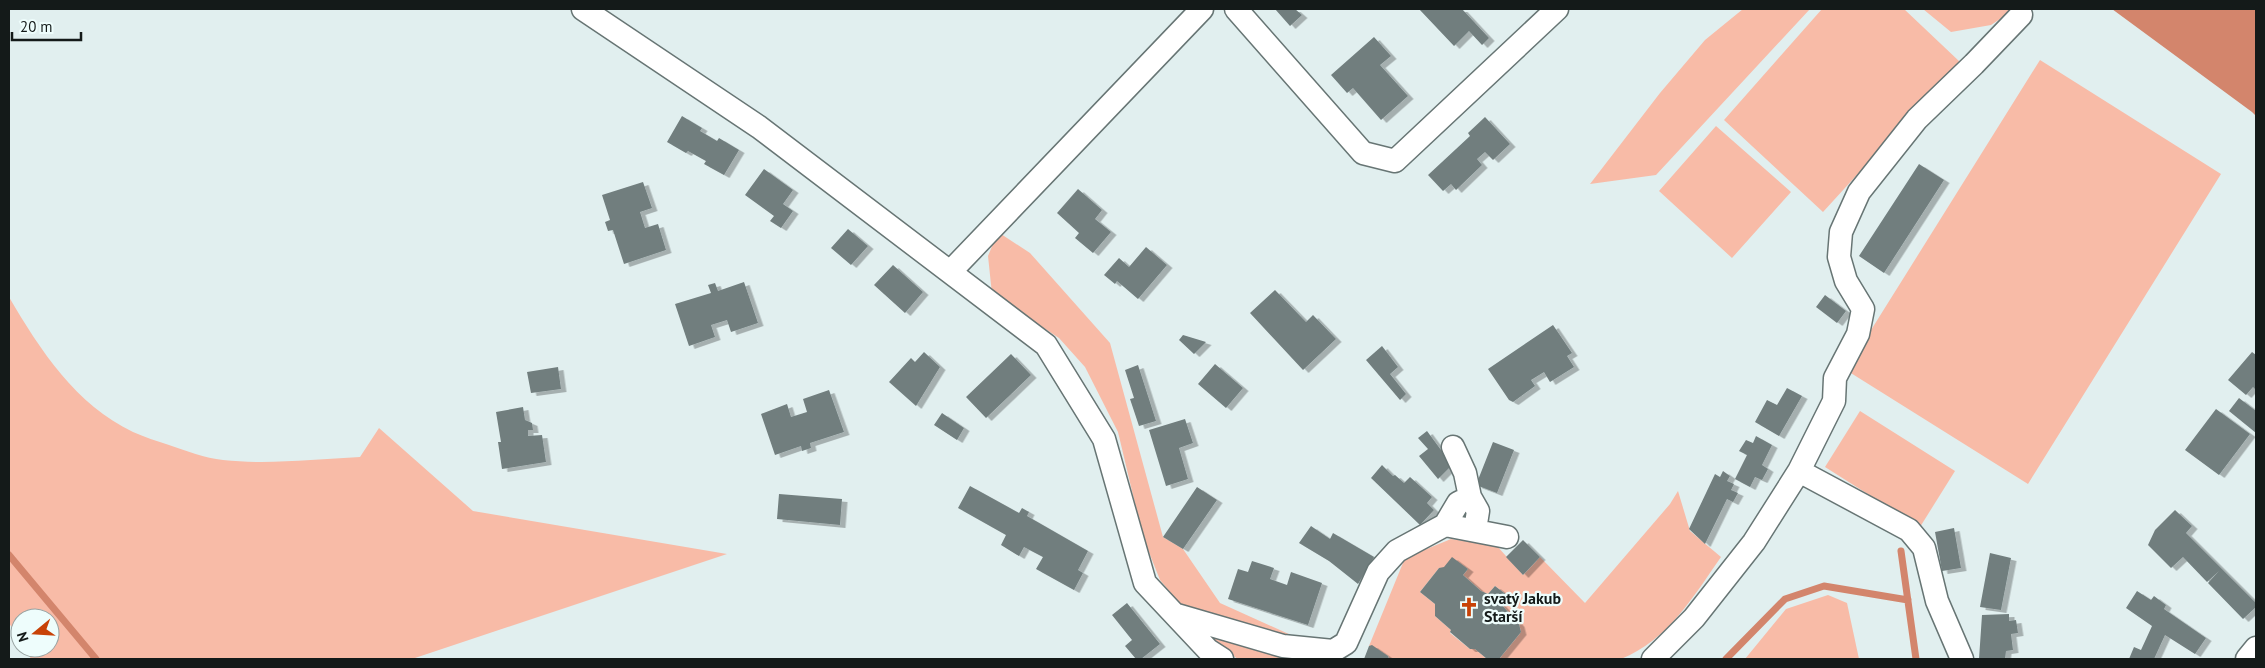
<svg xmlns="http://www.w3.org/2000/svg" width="2265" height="668" viewBox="0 0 2265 668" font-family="'PT Sans',sans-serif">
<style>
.green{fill:#f8bba7}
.water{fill:#d3856c}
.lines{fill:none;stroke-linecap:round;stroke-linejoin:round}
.stream{stroke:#d3856c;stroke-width:7}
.building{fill:#717e7e;filter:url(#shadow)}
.street-casing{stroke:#677574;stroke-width:25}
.street{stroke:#fff;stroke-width:22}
.labels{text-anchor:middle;stroke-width:4.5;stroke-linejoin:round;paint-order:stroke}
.poi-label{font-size:16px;font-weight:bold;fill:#141a19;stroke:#eefdfc;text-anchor:start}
</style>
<defs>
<filter id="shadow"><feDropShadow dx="5.5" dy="3" stdDeviation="0" flood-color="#0004"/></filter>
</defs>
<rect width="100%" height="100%" fill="#e1efef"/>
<path class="green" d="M1743 9H1810L1656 175 1590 184 1660 93 1705 40Z
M1822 9H1904L1960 62 1823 212 1724 120Z
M1923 9H2015L1991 25 1951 32Z
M2040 60 2221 174 2028 484 1846 370Z
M1716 126 1791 192 1732 258 1659 191Z
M998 232 1030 253 1110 343 1163 537 1183 549 1220 603 1344 659H1238L1210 640 1160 580 1143 537 1118 432 1085 367 1059 338 992 294 988 256Z
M9 297C40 350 76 405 133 432 144 437 157 441 169 445 186 451 205 458 223 460 268 465 315 459 360 457L379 428 473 511 727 554 412 659H31L25 648H50V618H20V640L9 623Z
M1860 411 1955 471 1920 527 1825 467Z
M1678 491 1690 531 1721 557C1693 597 1668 640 1621 659H1499L1521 632 1519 624 1500 603 1507 595 1495 586 1488 594 1481 591 1463 575 1468 569 1439 568 1420 592 1435 604V616L1451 630 1450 633 1470 649H1475L1487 659H1389L1388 656 1369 646 1405 558 1451 539 1497 546 1523 575 1540 557 1585 603 1670 504Z
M1828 595 1847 603 1859 659H1745L1786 609Z"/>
<path class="water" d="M2112 9H2256V116L2252 112Z"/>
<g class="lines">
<path class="stream" d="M1901 551 1916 659
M9 555 96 659
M1726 659 1785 599 1824 586 1908 600"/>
</g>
<path class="building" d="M1275 9H1295L1302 15 1290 26Z
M1419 9H1462L1489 38 1482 45 1469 31 1454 46Z
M1374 37 1391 56 1380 65 1408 96 1381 120 1353 88 1347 93 1331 75Z
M682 116 702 128 700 131 717 141 719 138 739 150 724 175 704 164 706 161 688 151 686 153 667 142Z
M1485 117 1510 144 1493 160 1485 152 1477 159 1482 165 1456 190 1451 184 1443 191 1428 175 1470 136 1468 133Z
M1919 164 1944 180 1884 273 1859 256Z
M764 169 793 190 783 204 793 211 781 228 770 221 774 216 745 195Z
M643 182 652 208 640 212 645 228 658 224 666 250 624 264 613 230 608 231 605 222 610 220 602 195Z
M1078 189 1102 210 1095 219 1111 232 1093 253 1075 238 1079 233 1057 213Z
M848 229 868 246 851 265 831 248Z
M1146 247 1167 265 1138 299 1117 281 1115 284 1104 275 1119 258 1129 267Z
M893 265 923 292 905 313 874 285Z
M744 282 758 323 731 332 727 320 711 325 715 337 689 346 675 304 711 293 708 285 715 283 718 291Z
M1275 290 1306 322 1313 315 1336 339 1303 370 1250 313Z
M1825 295 1846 311 1837 323 1816 307Z
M1553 325 1572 353 1567 356 1574 367 1550 382 1544 372 1531 380 1535 386 1513 402 1509 400 1488 369Z
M1183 335 1206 342 1194 354 1179 340Z
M1382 346 1398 367 1390 374 1406 394 1400 400 1366 360Z
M924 352 940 367 916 406 889 382 911 358 915 362Z
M2252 352 2256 355V390L2253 387 2246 395 2228 380Z
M1011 354 1031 375 986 418 966 397Z
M1215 364 1243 388 1226 408 1198 384Z
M1138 365 1156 421 1139 426 1130 399 1134 398 1125 370Z
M558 367 561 389 531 393 527 372Z
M1787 388 1802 396 1779 436 1755 422 1767 400 1777 405Z
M829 390 844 432 810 443 811 448 802 451 801 446 775 455 761 414 787 404 791 417 807 412 803 399Z
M2239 398 2256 411V433L2229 411Z
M523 407 525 420 532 423 533 430H528V436L542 435 546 462 502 469 498 442H501L496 412Z
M2216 409 2250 434 2219 475 2185 450Z
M942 413 964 428 957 440 934 425Z
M1185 419 1193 443 1179 448 1188 479 1166 486 1149 430Z
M1427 431 1452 465 1438 479 1419 456 1428 449 1418 438Z
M1756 436 1772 445 1762 465 1768 469 1762 480 1755 477 1750 487 1735 479 1747 455 1739 451 1746 440 1753 443Z
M1493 442 1514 450 1497 493 1476 485Z
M1382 465 1393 476 1395 475 1404 483 1410 477 1432 497 1427 503 1434 510 1420 525 1371 478Z
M1723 471 1730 476 1727 481 1734 484 1731 490 1738 493 1733 502 1727 499 1705 544 1689 529 1715 474 1720 477Z
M970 486 1019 513 1022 508 1029 512 1027 516 1088 551 1078 570 1083 573 1074 590 1036 569 1043 557 1024 547 1019 556 1001 545 1006 535 958 508Z
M1197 487 1217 500 1183 549 1163 537Z
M779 494 842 499 840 525 777 519Z
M2175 510 2192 526 2186 533 2256 603V607L2243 619 2208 583 2219 571 2207 582 2183 557 2171 568 2148 545 2155 530Z
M1311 526 1330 539 1333 533 1374 557 1358 584 1329 561 1299 543Z
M1954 528 1961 568 1942 571 1935 532Z
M1523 540 1540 557 1523 575 1506 557Z
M1990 553 2011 558 2001 610 1980 607Z
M1452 557 1468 569 1463 575 1481 591 1488 594 1495 586 1508 596 1500 603 1519 624 1521 632 1499 659H1487L1475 649H1470L1450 632 1451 630 1435 616V604L1420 592 1439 568 1444 567Z
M1252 561 1274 568 1270 579 1287 585 1291 572 1322 583 1308 625 1228 599 1238 569 1248 572Z
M2137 591 2151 600 2154 596 2166 605 2164 609 2206 638 2195 654 2165 635 2154 659H2129L2134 647 2141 650 2152 626 2126 608Z
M1127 603 1160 644 1141 659H1136L1125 646 1132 640 1112 615Z
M2009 614V621L2016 620 2018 633 2011 634 2013 650 2006 651 2005 659H1979L1982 615Z
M1372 645 1388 656 1389 659H1364L1369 646Z"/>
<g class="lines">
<defs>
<path id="street" d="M583 9 759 127 1046 345 1104 439 1145 583 1208 650 1222 659
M1236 9 1363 153 1395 161 1557 9
M951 271 1202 9
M1453 447 1465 473 1470 497
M1799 471 1834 401 1835 378 1858 334 1863 309 1846 281 1839 257 1841 232 1859 192 1917 119 1974 64 2021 15
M1445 525 1458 503 1470 497 1478 511 1475 530
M1177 615 1283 646 1333 651 1346 643 1378 572 1397 551 1445 525 1507 537
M1653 659 1694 618 1754 542 1799 471 1909 530 1924 548 1937 601 1962 659
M2247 659 2256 648"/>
</defs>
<use href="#street" class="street-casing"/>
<use href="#street" class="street"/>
</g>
<defs>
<symbol id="church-bare" viewBox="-9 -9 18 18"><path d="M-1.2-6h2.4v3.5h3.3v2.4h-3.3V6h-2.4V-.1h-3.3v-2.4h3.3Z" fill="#c84207" stroke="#eefdfc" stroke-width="2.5" paint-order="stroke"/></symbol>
</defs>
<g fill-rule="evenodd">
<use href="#church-bare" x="1455" y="593" width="28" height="28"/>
</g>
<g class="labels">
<g class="poi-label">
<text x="1484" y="604">svatý Jakub<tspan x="1484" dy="18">Starší</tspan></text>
</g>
</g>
<rect width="2265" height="668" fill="none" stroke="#141a19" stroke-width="20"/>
<g transform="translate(35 633) rotate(252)"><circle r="24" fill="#eefdfc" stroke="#97a2a1"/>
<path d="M0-4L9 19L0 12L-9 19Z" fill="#c84207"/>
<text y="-8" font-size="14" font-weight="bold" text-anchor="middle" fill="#141a19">N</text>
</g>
<path d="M12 32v8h69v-8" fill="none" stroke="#141a19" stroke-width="2.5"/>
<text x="20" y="32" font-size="15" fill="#141a19" stroke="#eefdfc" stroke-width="4" paint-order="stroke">20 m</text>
</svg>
